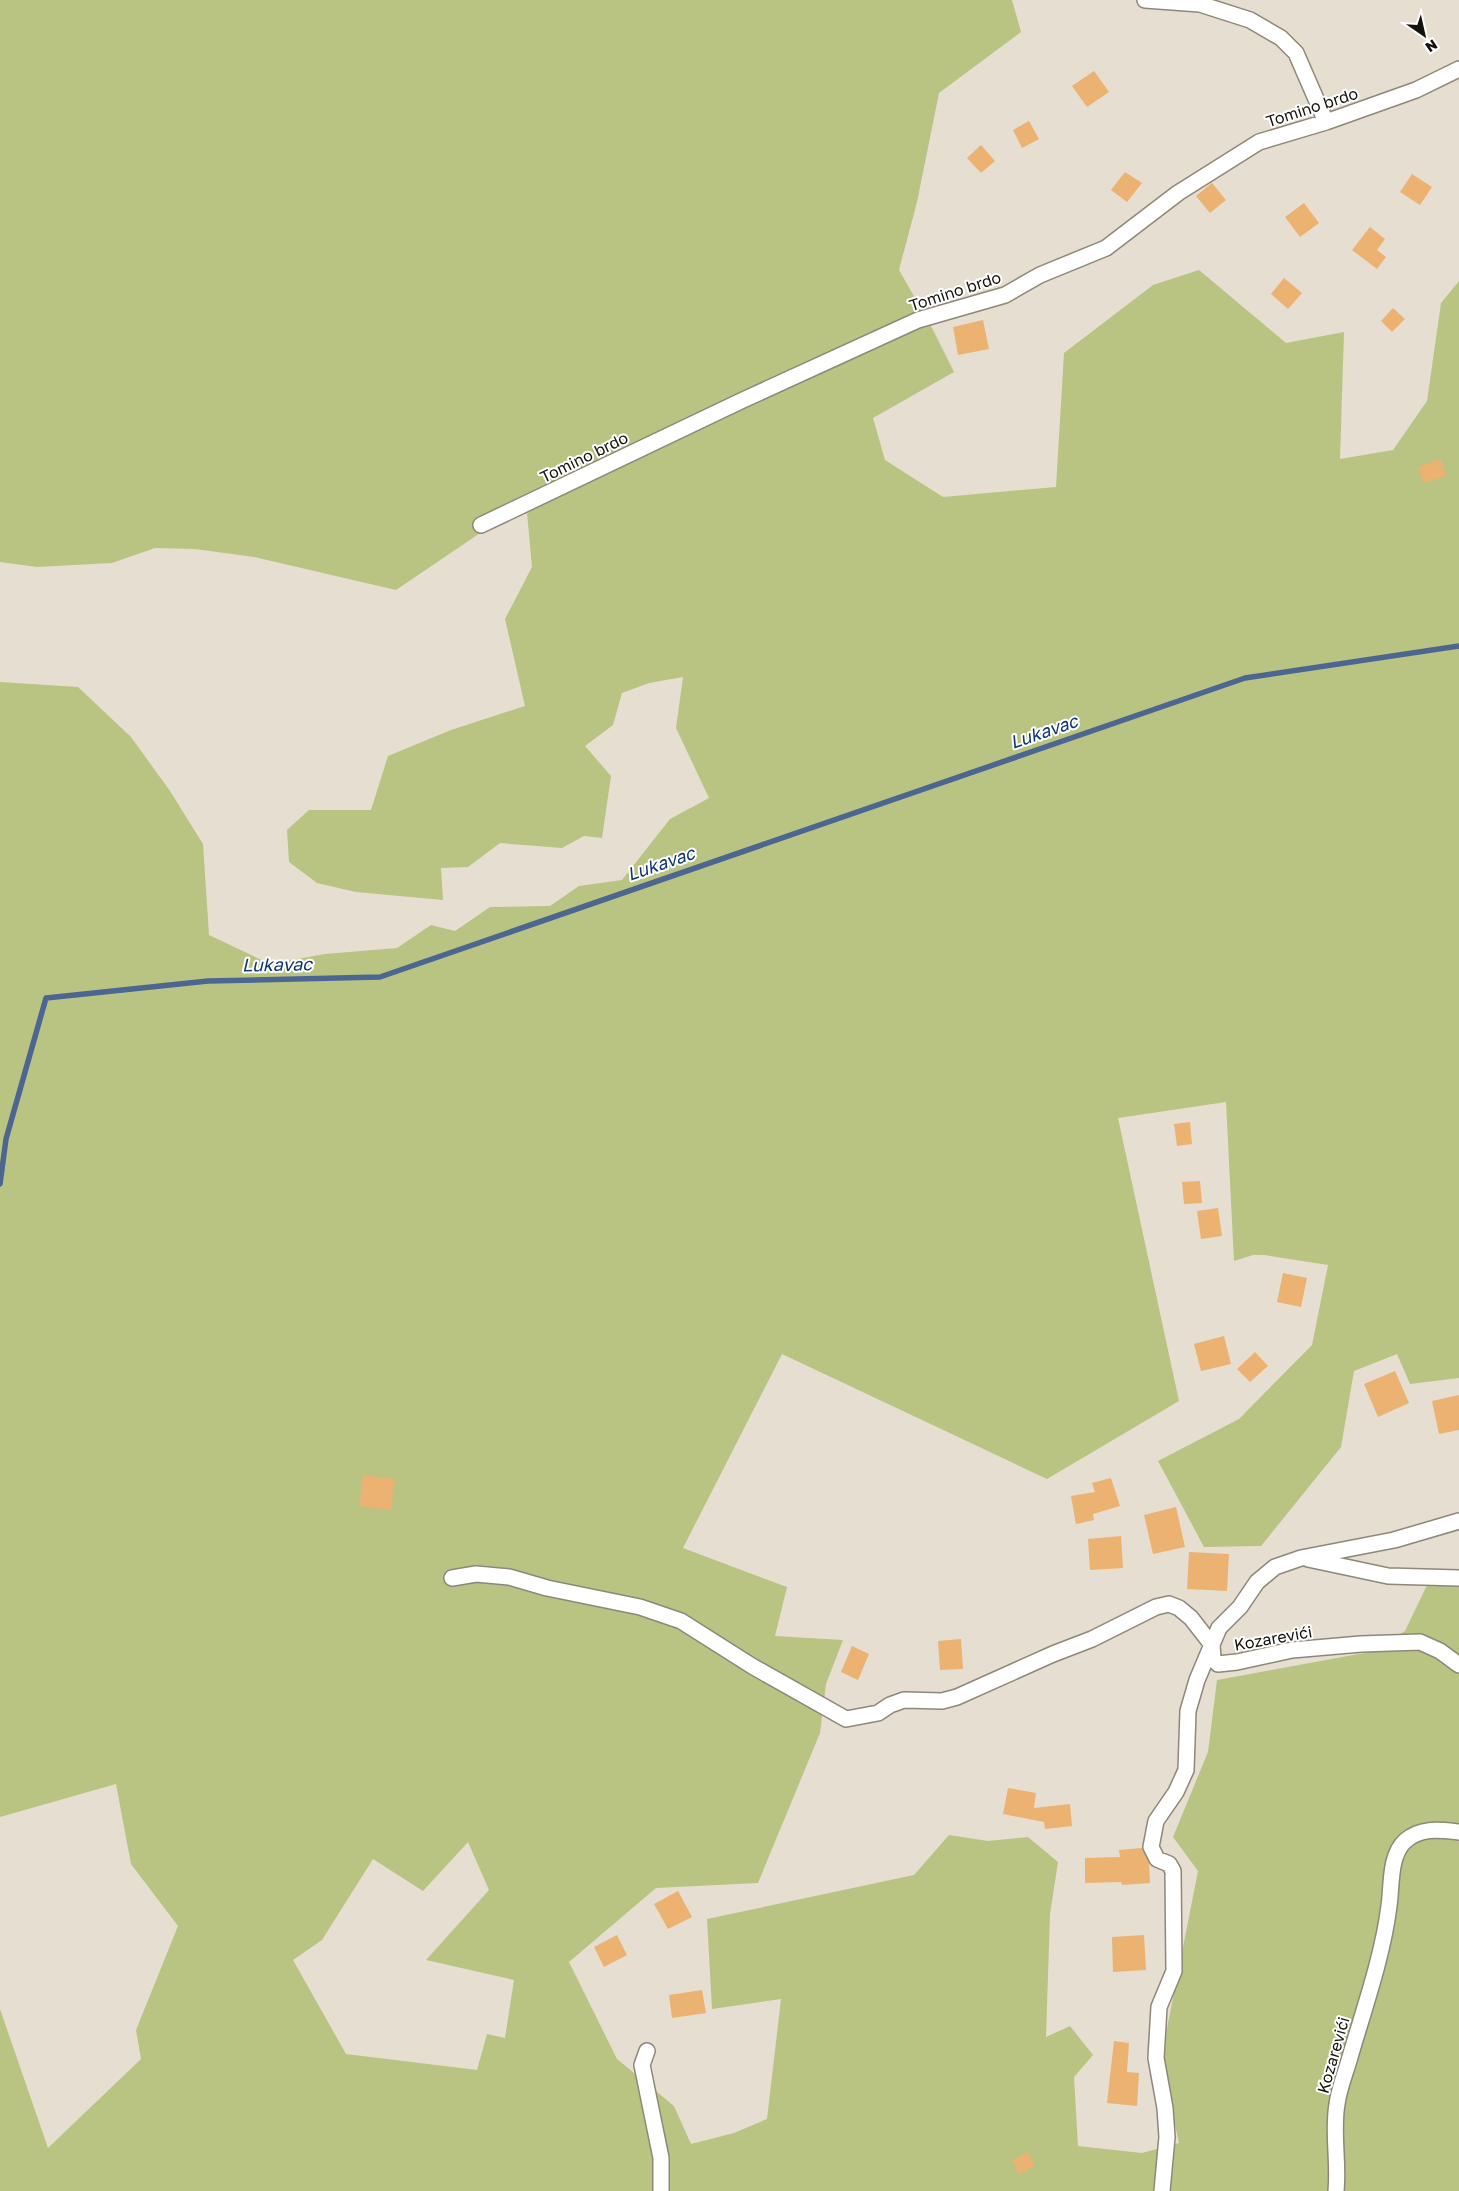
<svg xmlns="http://www.w3.org/2000/svg" width="1459" height="2191" viewBox="0 0 1459 2191" font-family="'Golos Text',sans-serif">
<style>
.green{fill:#b9c483;fill-rule:evenodd}
.lines{fill:none;stroke-linecap:round;stroke-linejoin:round}
.stream{stroke:#4b6791;stroke-width:5.5}
.building{fill:#ebb272}
.street-casing{stroke:#8e877a;stroke-width:18}
.street{stroke:#fff;stroke-width:15}
.labels{text-anchor:middle;stroke-width:4;stroke-linejoin:round;paint-order:stroke}
.street-label{font-size:16px;fill:#14120d;stroke:#fff}
.water-label{font-size:18px;font-style:italic;fill:#0f3770;stroke:#fff}
</style>
<rect width="100%" height="100%" fill="#e6ded0"/>
<path class="green" d="M0 0H1012L1021 32 939 93 917 202 899 270 931 326 954 372 873 418 885 460 943 497 1056 487 1064 353 1153 285 1199 270 1286 343 1344 332 1340 459 1393 450 1427 401 1441 303 1459 281V1378L1410 1384 1397 1354 1354 1371 1341 1447 1261 1546 1204 1547 1158 1461 1239 1419 1312 1345 1328 1265 1264 1255H1253L1234 1261 1226 1102 1118 1118 1179 1401 1047 1479 782 1354 683 1548 787 1587 775 1636 843 1640 826 1684 820 1733 758 1883 656 1888 569 1962 617 2059 674 2106 691 2144 734 2133 767 2119 781 1999 712 2009 707 1919 914 1875 949 1835 988 1841 1028 1837 1058 1862 1050 1914 1046 2037 1070 2026 1093 2055 1074 2077 1078 2146 1142 2153 1179 2143 1161 2059 1198 1871 1173 1837 1208 1752 1217 1680 1375 1651 1405 1631 1429 1581 1459 1580V2191H0V2009L48 2148 141 2059 136 2030 178 1926 131 1864 116 1784 0 1817V682L78 687 131 737 170 791 203 844 209 935 270 964 325 954 397 948 431 925 455 931 490 907 550 906 579 886 622 880 670 819 709 798 676 728 683 677 649 683 622 693 613 725 585 746 611 776 602 838 584 836 562 848 500 843 468 867 441 868 443 900 356 892 317 883 289 862 287 830 309 810H371L388 756 451 730 525 706 505 619 532 567 526 502 396 590 254 557 195 549 155 548 112 563 37 567 0 562ZM468 1842 489 1890 426 1960 514 1980 505 2038 487 2034 477 2070 346 2054 293 1960 322 1940 373 1859 423 1891Z"/>
<g class="lines">
<path class="stream" d="M0 1184 6 1139 46 998 208 981 380 977 1245 678 1459 646"/>
</g>
<path class="building" d="M1094 71 1109 92 1087 107 1072 86Z
M1029 121 1039 139 1022 148 1013 130Z
M981 145 995 161 981 173 967 158Z
M1125 172 1142 183 1127 202 1111 190Z
M1412 174 1432 187 1420 205 1400 192Z
M1212 183 1226 200 1210 213 1196 196Z
M1304 203 1319 223 1300 237 1285 217Z
M1370 227 1385 239 1377 250 1386 257 1377 269 1352 250Z
M1284 278 1302 293 1288 309 1271 294Z
M1393 308 1405 319 1392 332 1381 321Z
M983 320 989 349 958 355 953 327Z
M1441 459 1446 476 1423 483 1418 467Z
M1190 1122 1192 1144 1177 1146 1174 1124Z
M1200 1181 1202 1203 1184 1204 1182 1182Z
M1218 1208 1222 1236 1201 1239 1197 1211Z
M1283 1273 1307 1278 1301 1307 1277 1302Z
M1224 1336 1231 1364 1201 1371 1194 1344Z
M1255 1352 1268 1366 1250 1382 1237 1369Z
M1395 1371 1409 1403 1378 1417 1364 1384Z
M1459 1395V1430L1439 1434 1432 1401Z
M363 1475 395 1479 391 1510 359 1506Z
M1111 1478 1120 1506 1093 1514 1094 1520 1076 1524 1071 1496 1095 1492 1092 1483Z
M1176 1507 1185 1547 1153 1554 1144 1515Z
M1121 1536 1123 1568 1090 1570 1088 1539Z
M1189 1552 1229 1554 1227 1591 1187 1589Z
M961 1639 963 1669 940 1670 938 1641Z
M852 1646 869 1654 858 1680 841 1672Z
M1008 1788 1036 1793 1034 1808 1070 1804 1072 1826 1045 1829 1044 1822 1003 1814Z
M1142 1848 1149 1863 1150 1883 1122 1885 1121 1882 1085 1883V1858L1120 1857 1119 1850Z
M678 1891 692 1917 668 1929 654 1904Z
M617 1935 627 1955 604 1967 594 1947Z
M1144 1935 1146 1970 1113 1972 1112 1937Z
M702 1990 706 2013 672 2018 669 1995Z
M1114 2041 1129 2043 1127 2072 1139 2073 1137 2106 1107 2103Z
M1028 2152 1035 2166 1019 2174 1012 2160Z"/>
<g class="lines">
<defs>
<path id="street" d="M1145 0 1200 4 1250 20 1281 38 1296 53 1326 122
M481 525 743 400 918 320 1005 295 1040 275 1106 248 1178 193 1259 142 1326 122 1416 90 1459 69
M1308 1559 1388 1576 1459 1578
M452 1578 476 1574 509 1577 547 1588 640 1607 681 1621 752 1666 846 1719 878 1713 890 1705 904 1700 942 1701 957 1697 1053 1654 1092 1639 1156 1607 1169 1604 1179 1608 1191 1618 1212 1645
M1212 1645 1213 1658 1218 1664 1237 1662 1292 1650 1361 1644 1420 1642 1440 1651 1459 1665
M647 2051 642 2065 661 2158V2191
M1162 2191 1167 2137 1165 2108 1156 2058 1159 2007 1174 1971 1173 1871 1169 1864 1157 1859 1151 1847 1156 1821 1176 1792 1186 1770 1188 1711 1197 1680 1219 1628 1240 1607 1257 1582 1275 1567 1301 1558 1394 1540 1459 1521
M1336 2191C1339 2162 1332 2133 1337 2104 1339 2088 1346 2072 1350 2057 1364 2009 1383 1955 1389 1906 1392 1886 1389 1856 1405 1841 1421 1827 1440 1830 1459 1832"/>
</defs>
<use href="#street" class="street-casing"/>
<use href="#street" class="street"/>
</g>
<g class="labels">
<g class="street-label">
<text transform="translate(1312 107) rotate(-18)" y="6">Tomino brdo</text>
<text transform="translate(955 291) rotate(-18)" y="6">Tomino brdo</text>
<text transform="translate(584 457) rotate(-26)" y="6">Tomino brdo</text>
<text transform="translate(1273 1638) rotate(-10)" y="6">Kozarevići</text>
<text transform="translate(1333 2055) rotate(-74)" y="6">Kozarevići</text>
</g>
<g class="water-label">
<text transform="translate(1044 732) rotate(-19)" y="6">Lukavac</text>
<text transform="translate(661 864) rotate(-19)" y="6">Lukavac</text>
<text transform="translate(277 965) rotate(-1)" y="6">Lukavac</text>
</g>
</g>
<g transform="translate(1424 35) rotate(146)" stroke="#ffffff" stroke-width="4" paint-order="stroke">
<path d="M0-4L9 19L0 12L-9 19Z" fill="#14120d"/>
<text y="-8" font-size="14" font-weight="bold" text-anchor="middle" fill="#14120d">N</text>
</g>
</svg>
